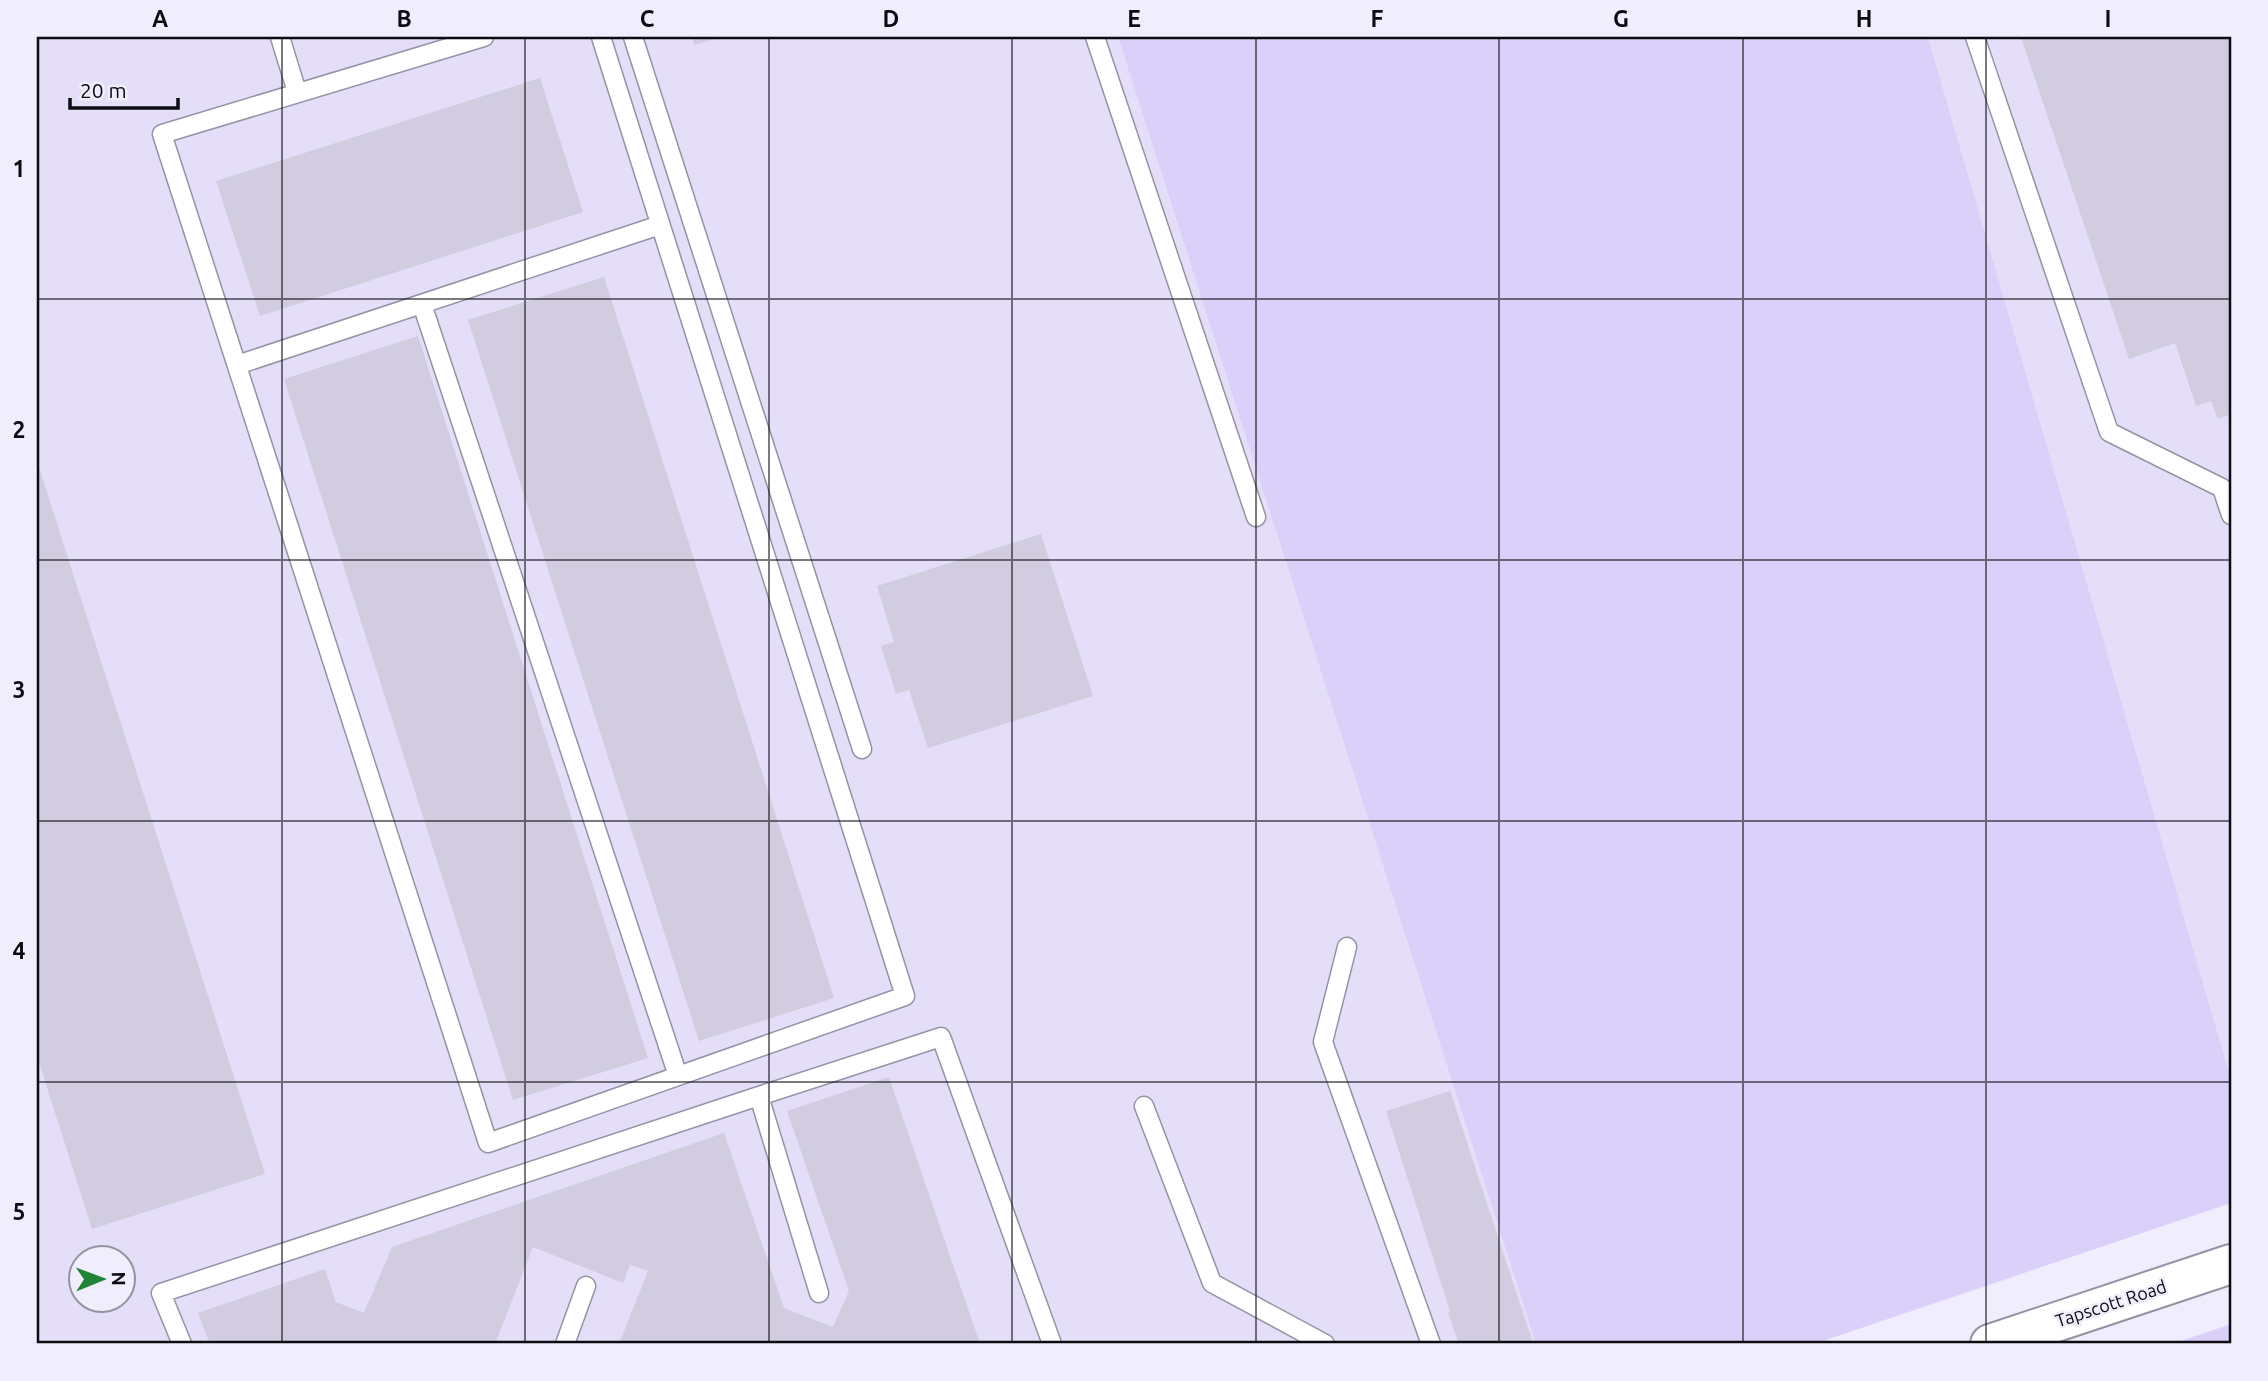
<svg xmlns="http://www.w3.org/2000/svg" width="2268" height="1381" viewBox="0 0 2268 1381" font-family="Ubuntu,sans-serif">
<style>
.built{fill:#e4def8;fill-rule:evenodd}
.green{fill:#dbd0f9}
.building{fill:#d1ccdf}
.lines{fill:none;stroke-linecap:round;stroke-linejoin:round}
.service-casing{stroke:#9692a3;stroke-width:21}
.tertiary-casing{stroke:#9692a3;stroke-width:42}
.service{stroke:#fff;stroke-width:18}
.tertiary{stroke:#fff;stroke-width:38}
.grid{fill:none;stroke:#0c0b11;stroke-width:2;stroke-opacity:0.55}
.labels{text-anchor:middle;stroke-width:5;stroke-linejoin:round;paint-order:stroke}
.street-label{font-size:18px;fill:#0c0b11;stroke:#f0edfc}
.neatline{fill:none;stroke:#0c0b11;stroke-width:2.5}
.grid-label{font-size:23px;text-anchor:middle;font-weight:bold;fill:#0c0b11}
</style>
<rect width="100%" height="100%" fill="#f0edfc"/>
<path class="built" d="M37 37H1118L1536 1344 37 1343ZM80 1258H122V1300H80Z
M1928 37H2231V1079Z"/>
<path class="green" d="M1118 37H1928L2231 1079V1203L1814 1344H1536Z
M2231 1324V1344H2172Z"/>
<path class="building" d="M693 37H720L694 45Z
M2021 37H2231V414L2218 419 2211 401 2196 406 2175 343 2129 359Z
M540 78 583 212 260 316 216 181Z
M604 277 834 998 699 1041 468 320Z
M418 336 648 1058 513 1100 284 379Z
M37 461 265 1174 92 1229 37 1056Z
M1041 534 1093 696 928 748 909 690 896 694 881 646 894 642 877 586Z
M889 1077 980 1344H619L648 1271 630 1265 623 1283 533 1247 495 1344H210L198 1313 325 1269 336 1302 364 1313 392 1247 724 1133 784 1308 833 1327 849 1291 787 1111Z
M1450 1091 1533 1343 1529 1344H1459L1448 1312 1450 1311 1386 1111Z"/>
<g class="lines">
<defs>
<path id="service" d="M280 37 297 92
M484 37 162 134 488 1143 905 996 601 37
M633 37 862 749
M1095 37 1256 517
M1975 37 2109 432 2222 488 2231 515
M422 304 678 1076
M237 365 660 225
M1347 947 1323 1042 1431 1344
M759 1096 941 1037 1052 1344
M1144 1106 1212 1283 1325 1344
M182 1344 161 1293 759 1096 819 1293
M565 1344 586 1286"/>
<path id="tertiary" d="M1990 1344 2231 1264"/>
</defs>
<use href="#service" class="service-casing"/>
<use href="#tertiary" class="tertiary-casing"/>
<use href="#service" class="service"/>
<use href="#tertiary" class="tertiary"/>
</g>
<path class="grid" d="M282 37V1344M525 37V1344M769 37V1344M1012 37V1344M1256 37V1344M1499 37V1344M1743 37V1344M1986 37V1344M37 299H2231M37 560H2231M37 821H2231M37 1082H2231"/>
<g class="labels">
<g class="street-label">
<text transform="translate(2111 1304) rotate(-18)" y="6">Tapscott Road</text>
</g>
</g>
<rect width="2268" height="1381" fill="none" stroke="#f0edfc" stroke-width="77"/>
<g transform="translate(102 1279) rotate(89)"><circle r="33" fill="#f0edfc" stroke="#95939e" stroke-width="2"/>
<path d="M0-5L12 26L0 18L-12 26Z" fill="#208337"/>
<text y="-10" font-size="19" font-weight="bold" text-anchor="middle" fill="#0c0b11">N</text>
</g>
<path d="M70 98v10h108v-10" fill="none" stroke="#0c0b11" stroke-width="3.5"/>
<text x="80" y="98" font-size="21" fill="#0c0b11" stroke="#f0edfc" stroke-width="5" paint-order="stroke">20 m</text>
<rect x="38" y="38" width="2192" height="1304" class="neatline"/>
<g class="grid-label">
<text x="160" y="27">A</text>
<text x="404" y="27">B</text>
<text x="647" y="27">C</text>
<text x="891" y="27">D</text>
<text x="1134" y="27">E</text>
<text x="1377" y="27">F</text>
<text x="1621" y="27">G</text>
<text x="1864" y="27">H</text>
<text x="2108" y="27">I</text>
<text x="19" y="177">1</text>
<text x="19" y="438">2</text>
<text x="19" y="698">3</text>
<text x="19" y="959">4</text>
<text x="19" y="1220">5</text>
</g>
</svg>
